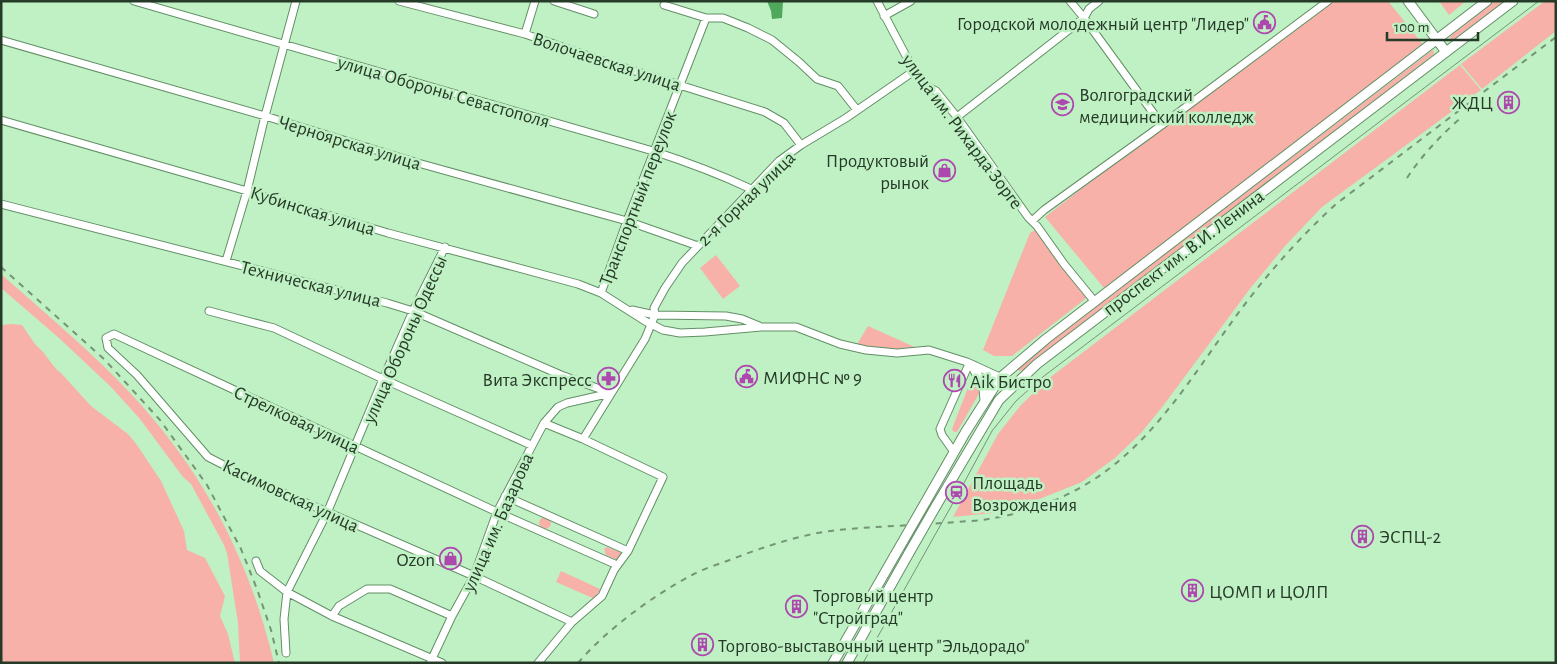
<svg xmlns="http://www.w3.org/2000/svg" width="1557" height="664" viewBox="0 0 1557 664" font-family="'Alegreya Sans',sans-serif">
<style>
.green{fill:#f7b1a8}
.water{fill:#50a85d}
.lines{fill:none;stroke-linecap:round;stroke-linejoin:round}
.minor-casing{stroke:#628f66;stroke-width:9}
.major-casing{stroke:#628f66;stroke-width:11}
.minor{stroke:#fff;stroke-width:7}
.major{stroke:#fff;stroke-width:9}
.tram{stroke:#739576;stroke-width:1}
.rail{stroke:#739576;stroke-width:2;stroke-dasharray:6 6;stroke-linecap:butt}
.major-bridge-casing{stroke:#628f66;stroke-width:11;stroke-linecap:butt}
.major-bridge{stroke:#fff;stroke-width:9}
.labels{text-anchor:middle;stroke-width:5;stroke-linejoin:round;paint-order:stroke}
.poi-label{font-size:19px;fill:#263a28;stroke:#c0f1c4;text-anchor:start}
.street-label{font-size:19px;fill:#263a28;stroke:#c0f1c4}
</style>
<rect width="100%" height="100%" fill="#c0f1c4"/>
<path class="green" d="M1333 1H1388L1425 47 1104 288 1045 217 1162 126Z
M1439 1H1466L1449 15Z
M1495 1H1505L1457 37 1454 40 1451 39 1450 37 1453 34Z
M1545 1H1556V31L1482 89 1461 64Z
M1433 50 1434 52 1433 55 1025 369 1020 371 1018 370 1017 368 1020 365 1430 52Z
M1460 65 1481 90 1322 207 1285 246 1249 290 1163 406 1141 433 1115 458 1082 482 1042 498 1002 512 953 517 998 434 1021 405 1048 379Z
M1035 230 1041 231 1089 296 1012 356H994L983 350 1030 233Z
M716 255 740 286 723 299 700 268Z
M1 274C55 322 114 370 159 426 217 497 253 575 274 663H240L238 623 227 553 224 545 191 484 183 477 140 419 111 387 59 338 1 288Z
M12 324 22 325 35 344 43 352 56 369 61 373 91 406 128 434 137 445 161 481 184 531 187 550 205 558 225 596 220 616 228 634 235 663H1V325Z
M868 326 919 349 898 352 856 346Z
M976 377H977L980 392 957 432H954L952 429 969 385Z
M539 523a6 6 0 1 1 12 0a6 6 0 1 1-12 0Z
M607 547 622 553 617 560 606 555 604 549Z
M561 571 600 589 595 599 556 582Z"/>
<path class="water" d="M767 1H783L782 18 772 19 771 11Z"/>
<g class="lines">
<defs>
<path id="minor" d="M134 1 653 151C687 162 719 174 751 189
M399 1 525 34 600 60 765 112 784 123 801 145
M554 1 594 14
M877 1 914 71 926 86 936 91 957 117 1028 217 1037 226 1064 264 1095 302
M1070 1 1084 18 1162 125
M664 5 706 18H723L748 28 772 40 799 62 817 79 838 86 857 110
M884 16 911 1
M525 34 535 1
M1 40 265 116 418 163 627 221 698 246
M957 117 1084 18 1089 9 1099 1
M1 120 247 191 388 233 578 284 601 293 645 321 663 330 680 333 705 332 761 327H796L840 344 866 350 897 353 929 350 967 362 1015 384
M1 204 387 303 413 311 561 375 611 393
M1032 221 1044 210 1151 133 1328 1
M226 261 247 191 265 116 296 1
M601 293 627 221 706 18
M632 310 655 315 726 316 742 319 759 326
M209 311 274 328 383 379 531 445
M583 439 645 339 655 315 654 308 665 288 682 263 779 161 801 145 846 118 914 71
M954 452 942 435 940 429 969 364
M505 496 628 551
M256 561 260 571 287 592 332 616 442 663
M332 616 339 606 367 589H390L452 616
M572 622 474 576 249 478 208 457 137 375 108 348 106 338 114 334 497 512 617 565
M286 653 284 619 287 592 327 513 383 379 413 311 445 247
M430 663 452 616 474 576 497 512 544 423 558 407 567 403 611 393
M538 663 572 622 602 596 614 570 628 551 663 477 583 439 544 423"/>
<path id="major" d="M1408 1 1446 52
M973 366 984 389 985 400
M925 503 965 433 1000 378 1046 339 1487 1
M936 506 999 400 1037 364 1513 1
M833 663 895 555
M847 663 909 553"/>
</defs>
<use href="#minor" class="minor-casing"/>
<use href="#major" class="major-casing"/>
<use href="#minor" class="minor"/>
<use href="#major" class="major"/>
<path class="tram" d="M863 663 958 494 992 431 1016 401 1044 376 1539 1"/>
<path class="rail" d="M1407 178C1422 155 1442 134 1463 116
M1 267 104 359 160 420 207 485 241 549 257 589 271 630 279 663
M578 663C607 629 654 595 692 575 703 569 716 565 727 561 766 546 806 532 849 529 884 526 920 525 956 522 967 521 978 521 988 519 1022 514 1056 502 1085 485 1153 445 1194 373 1239 312 1268 273 1300 237 1336 204L1556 37"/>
<defs>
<path id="major-bridge" d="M909 553 936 506
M895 555 925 503"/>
</defs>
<use href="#major-bridge" class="major-bridge-casing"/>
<use href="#major-bridge" class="major-bridge"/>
</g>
<defs>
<symbol id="civic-ring" viewBox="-11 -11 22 22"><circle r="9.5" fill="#c0f1c4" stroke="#ad48ae" stroke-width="1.5"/><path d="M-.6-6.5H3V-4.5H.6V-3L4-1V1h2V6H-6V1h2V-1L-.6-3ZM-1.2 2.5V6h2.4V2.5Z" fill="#ad48ae"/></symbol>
<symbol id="building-ring" viewBox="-11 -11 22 22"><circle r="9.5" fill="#c0f1c4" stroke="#ad48ae" stroke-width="1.5"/><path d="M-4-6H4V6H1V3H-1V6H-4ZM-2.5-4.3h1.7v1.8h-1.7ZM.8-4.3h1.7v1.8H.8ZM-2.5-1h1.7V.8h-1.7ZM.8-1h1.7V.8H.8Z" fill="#ad48ae"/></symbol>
<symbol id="university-ring" viewBox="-11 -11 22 22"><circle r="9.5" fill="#c0f1c4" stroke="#ad48ae" stroke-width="1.5"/><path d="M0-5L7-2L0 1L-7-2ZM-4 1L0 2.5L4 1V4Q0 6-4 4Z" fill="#ad48ae"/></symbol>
<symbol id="shop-ring" viewBox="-11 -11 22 22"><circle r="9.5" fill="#c0f1c4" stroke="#ad48ae" stroke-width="1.5"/><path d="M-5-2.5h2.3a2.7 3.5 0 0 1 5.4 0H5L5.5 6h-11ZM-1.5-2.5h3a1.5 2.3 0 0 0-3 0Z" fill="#ad48ae"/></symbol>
<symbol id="pharmacy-ring" viewBox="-11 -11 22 22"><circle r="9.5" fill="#c0f1c4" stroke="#ad48ae" stroke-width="1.5"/><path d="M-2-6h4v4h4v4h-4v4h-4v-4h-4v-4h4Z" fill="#ad48ae"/></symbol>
<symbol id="restaurant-ring" viewBox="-11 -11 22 22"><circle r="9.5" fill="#c0f1c4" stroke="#ad48ae" stroke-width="1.5"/><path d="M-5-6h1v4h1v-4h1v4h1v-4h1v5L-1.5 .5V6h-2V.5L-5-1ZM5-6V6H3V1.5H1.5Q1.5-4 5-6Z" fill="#ad48ae"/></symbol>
<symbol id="station-ring" viewBox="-11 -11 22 22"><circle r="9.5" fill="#c0f1c4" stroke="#ad48ae" stroke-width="1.5"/><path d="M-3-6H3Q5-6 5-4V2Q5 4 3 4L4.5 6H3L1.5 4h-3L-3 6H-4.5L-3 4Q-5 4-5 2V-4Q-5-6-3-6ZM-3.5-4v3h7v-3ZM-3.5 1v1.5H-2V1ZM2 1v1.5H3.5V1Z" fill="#ad48ae"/></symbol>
</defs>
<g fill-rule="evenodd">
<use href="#civic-ring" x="1252" y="10" width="25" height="25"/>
<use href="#building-ring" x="1496" y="90" width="25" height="25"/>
<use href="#university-ring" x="1050" y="92" width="25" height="25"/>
<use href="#shop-ring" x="932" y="158" width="25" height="25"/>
<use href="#civic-ring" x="734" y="364" width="25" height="25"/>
<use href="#pharmacy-ring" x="596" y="366" width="25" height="25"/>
<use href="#restaurant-ring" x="942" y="368" width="25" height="25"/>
<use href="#station-ring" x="944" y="480" width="25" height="25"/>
<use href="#building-ring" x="1350" y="524" width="25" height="25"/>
<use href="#shop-ring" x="438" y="546" width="25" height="25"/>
<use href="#building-ring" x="1180" y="578" width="25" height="25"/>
<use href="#building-ring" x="784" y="594" width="25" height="25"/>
<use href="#building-ring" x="690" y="632" width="25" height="25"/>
</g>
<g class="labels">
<g class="poi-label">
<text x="1249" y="30" text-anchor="end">Городской молодежный центр "Лидер"</text>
<text x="1079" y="101">Волгоградский<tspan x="1079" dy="22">медицинский колледж</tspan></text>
<text x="1493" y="109" text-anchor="end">ЖДЦ</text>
<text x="929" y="167" text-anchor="end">Продуктовый<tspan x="929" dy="22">рынок</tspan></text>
<text x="763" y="384">МИФНС № 9</text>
<text x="592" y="386" text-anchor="end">Вита Экспресс</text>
<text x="970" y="388">Aik Бистро</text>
<text x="972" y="489">Площадь<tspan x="972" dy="22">Возрождения</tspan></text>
<text x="1379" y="543">ЭСПЦ-2</text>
<text x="435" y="566" text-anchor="end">Ozon</text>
<text x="1209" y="598">ЦОМП и ЦОЛП</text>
<text x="813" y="602">Торговый центр<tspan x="813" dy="22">"Стройград"</tspan></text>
<text x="718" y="652">Торгово-выставочный центр "Эльдорадо"</text>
</g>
<g class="street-label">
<text transform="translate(607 61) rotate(18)" y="7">Волочаевская улица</text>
<text transform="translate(444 91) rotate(16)" y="7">улица Обороны Севастополя</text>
<text transform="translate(963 131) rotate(53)" y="7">улица им. Рихарда Зорге</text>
<text transform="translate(350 142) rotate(17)" y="7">Черноярская улица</text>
<text transform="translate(637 198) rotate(-69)" y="7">Транспортный переулок</text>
<text transform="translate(746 198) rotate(-44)" y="7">2-я Горная улица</text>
<text transform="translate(313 210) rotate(17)" y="7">Кубинская улица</text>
<text transform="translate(1183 252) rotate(-37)" y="7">проспект им. В.И. Ленина</text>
<text transform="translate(311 283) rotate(14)" y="7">Техническая улица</text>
<text transform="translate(404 339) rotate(-66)" y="7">улица Обороны Одессы</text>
<text transform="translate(297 419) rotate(25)" y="7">Стрелковая улица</text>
<text transform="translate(291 495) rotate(25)" y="7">Касимовская улица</text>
<text transform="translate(497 522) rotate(-66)" y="7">улица им. Базарова</text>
</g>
</g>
<rect width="1557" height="664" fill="none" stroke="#263a28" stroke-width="5"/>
<path d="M1387 32v8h91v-8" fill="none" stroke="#263a28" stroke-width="2.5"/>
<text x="1394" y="32" font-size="15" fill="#263a28" stroke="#c0f1c4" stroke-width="4" paint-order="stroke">100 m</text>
</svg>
